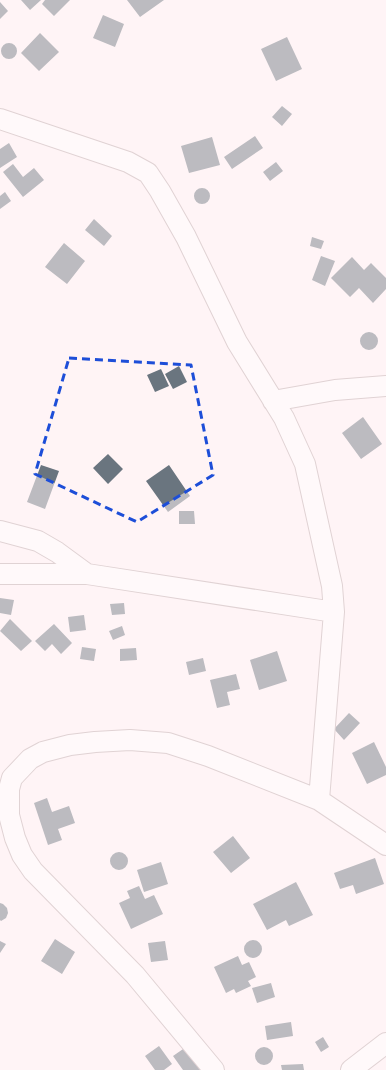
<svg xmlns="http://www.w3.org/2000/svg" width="386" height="1070" viewBox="0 0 386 1070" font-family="'DM Sans',sans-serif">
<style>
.building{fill:#6a757f}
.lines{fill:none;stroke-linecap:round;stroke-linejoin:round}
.street-casing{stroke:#bbaaab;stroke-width:22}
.street{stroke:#fff;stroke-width:20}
.marked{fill:none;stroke:#1d4ed8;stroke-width:3;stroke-dasharray:8 5;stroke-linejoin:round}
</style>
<rect width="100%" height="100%" fill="#fff4f5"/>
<path class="building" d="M21 0H41L30 10Z
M45 0H70L54 16 42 4Z
M127 0H164L140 17Z
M0 2 8 11 0 19Z
M103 15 124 24 115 47 93 38Z
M40 33 59 52 39 71 21 53Z
M287 37 302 69 276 81 261 49Z
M1 51a8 8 0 1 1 16 0a8 8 0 1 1-16 0Z
M282 106 292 114 282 126 272 117Z
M255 136 263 148 232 169 224 157Z
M212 137 220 165 189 173 181 146Z
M9 143 17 157 0 168V149Z
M276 162 283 171 270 181 263 172Z
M13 164 23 177 34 168 44 180 23 197 3 172Z
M194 196a8 8 0 1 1 16 0a8 8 0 1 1-16 0Z
M5 192 11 201 0 209V196Z
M94 219 112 236 104 246 85 230Z
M312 237 324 241 321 249 310 246Z
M64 243 85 261 67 284 45 267Z
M321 256 335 261 325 286 312 280Z
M352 257 364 270 371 263 386 278V289L373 303 359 288 350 297 331 278Z
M360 341a9 9 0 1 1 18 0a9 9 0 1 1-18 0Z
M179 366 187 382 173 389 165 374Z
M161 369 169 386 155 392 147 375Z
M363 417 382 444 361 459 342 433Z
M108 454 123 469 108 484 93 468Z
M41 465 59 471 45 509 27 502Z
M169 465 190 496 168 512 146 481Z
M179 511H194L195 524H179Z
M0 598 14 600 11 615 0 613Z
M124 603 125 614 112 615 110 604Z
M84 615 86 630 70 632 68 617Z
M10 619 32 641 21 651 0 631Z
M54 624 72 643 61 654 52 644 45 651 35 641Z
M122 626 125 635 113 640 109 631Z
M82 647 96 649 94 661 80 659Z
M136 648 137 660 120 661V649Z
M277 651 287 681 259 690 250 660Z
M203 658 206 671 189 675 186 662Z
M236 674 240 689 227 692 230 705 217 708 210 680Z
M349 713 360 723 344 740 334 729Z
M374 742 386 767V775L367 784 352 753Z
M47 798 52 812 69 806 75 823 58 829 62 840 48 845 34 803Z
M233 836 250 858 231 873 213 852Z
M110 861a9 9 0 1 1 18 0a9 9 0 1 1-18 0Z
M375 858 384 884 356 894 353 885 340 889 334 873Z
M161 862 168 884 144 892 137 870Z
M296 882 313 915 289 926 286 920 267 930 253 904Z
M139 886 145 899 154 895 163 914 131 929 119 903 130 898 127 891Z
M0 903 3 904 7 908 8 913 6 918 1 921 0 920Z
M55 939 75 952 62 974 41 961Z
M244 949a9 9 0 1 1 18 0a9 9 0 1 1-18 0Z
M0 941 6 944 0 953Z
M165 941 168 960 151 962 148 943Z
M238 956 242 965 249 962 256 977 248 981 251 986 236 993 234 989 226 993 214 967Z
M271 983 275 997 257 1003 252 988Z
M291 1022 293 1036 267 1040 265 1026Z
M323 1037 329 1047 321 1052 315 1042Z
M159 1046 172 1064 164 1070H155L145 1056Z
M186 1047 201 1069 200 1070H183L173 1056Z
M255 1056a9 9 0 1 1 18 0a9 9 0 1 1-18 0Z
M303 1064 304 1070H282L281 1065Z"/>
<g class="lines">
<defs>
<path id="street" d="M0 119 128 162 148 173 160 191 186 237 237 342 284 418 305 464 332 586 334 612 319 800
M273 401 335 390 386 386
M0 531 38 541 57 552 87 574 334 612
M0 574H87
M214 1070 135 975 33 871 22 855 15 838 9 815V789L12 778 30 759 43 752 70 745 95 742 130 740 168 743 208 756 319 800 386 845
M351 1070 386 1043"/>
</defs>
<use href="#street" class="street-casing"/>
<use href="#street" class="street"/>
</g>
<path d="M0 0H386V1070H0ZM69 358 191 365 213 475 137 522 35 474Z" fill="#fff4f5" fill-opacity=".55" fill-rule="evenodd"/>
<path class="marked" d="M69 358 191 365 213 475 137 522 35 474Z"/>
</svg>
